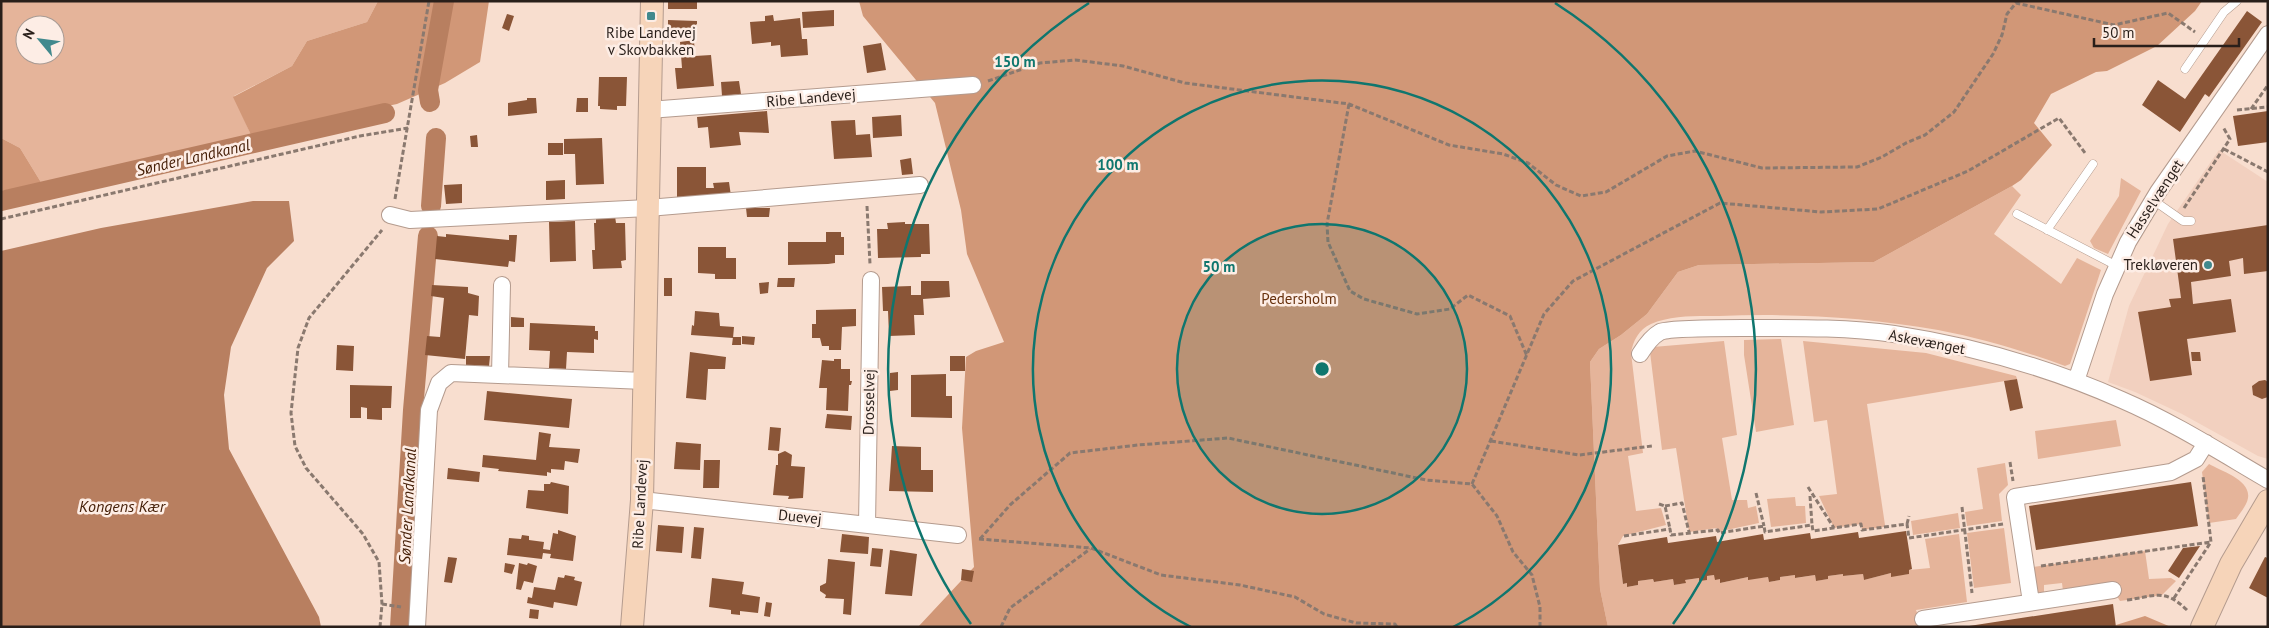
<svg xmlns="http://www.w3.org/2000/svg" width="2269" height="628" viewBox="0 0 2269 628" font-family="'PT Sans',sans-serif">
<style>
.built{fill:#f2d0bf}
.green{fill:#e5b49a;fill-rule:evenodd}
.forest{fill:#d19777}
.water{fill:#b87f60}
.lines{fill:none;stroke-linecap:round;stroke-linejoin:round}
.canal{stroke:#b87f60;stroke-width:20}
.building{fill:#8a5537}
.lane-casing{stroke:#b49b8e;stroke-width:9}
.street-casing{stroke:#b49b8e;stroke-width:18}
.secondary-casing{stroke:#b49b8e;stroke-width:24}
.path{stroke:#8a796f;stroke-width:3;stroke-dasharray:5 2.5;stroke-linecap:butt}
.lane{stroke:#fff;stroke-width:8}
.street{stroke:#fff;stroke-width:16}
.secondary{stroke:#f6d4b9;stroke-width:22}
.ring{fill:none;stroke:#0f766e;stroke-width:2.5}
.poi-dot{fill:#41898d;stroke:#fdede5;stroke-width:2}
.labels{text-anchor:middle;stroke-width:5;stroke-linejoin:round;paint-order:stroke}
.poi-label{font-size:15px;fill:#291f1a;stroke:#fdede5}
.street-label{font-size:15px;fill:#291f1a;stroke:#fdede5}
.park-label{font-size:15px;fill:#68320e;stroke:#fdede5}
.water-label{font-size:16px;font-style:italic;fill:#472109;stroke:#fdede5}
.centre{fill:#0f766e;stroke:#fdede5;stroke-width:2.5}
.ring-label{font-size:15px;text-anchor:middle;font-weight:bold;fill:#0f766e;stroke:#fdede5;stroke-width:5;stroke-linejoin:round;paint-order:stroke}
</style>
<rect width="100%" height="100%" fill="#f8decf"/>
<path class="built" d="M2219 150 2268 182V459L2258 456 2182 414 2135 392 2108 382 2129 306 2168 224Z"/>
<path class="green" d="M1 1H378L367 22 307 41 292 66 234 96 251 135 42 184 20 148 1 138ZM25 25H55V55H25Z
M2121 178 2141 191 2108 254 2094 248 2090 241 2119 196Z
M2012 186 2021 195 1994 234 2061 284 2077 258 2101 270 2070 364 2065 366C2024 351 1981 338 1938 330 1866 317 1792 313 1719 316 1698 316 1671 315 1651 324 1639 329 1633 341 1631 353L1643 453 1628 456 1636 511 1661 508 1666 525 1623 536 1618 545 1623 584 1627 583V587L1638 585V581L1653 579 1654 582 1673 579 1674 585 1685 583V580L1699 578 1707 580V576L1714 575 1720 579V583L1748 577V579L1768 577 1769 582 1780 580V577L1795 575 1796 578 1815 575 1816 581 1828 579V576L1843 574V576L1863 574 1864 580 1891 573V576L1909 574V570L1930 568 1925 539 1959 534 1967 602 1916 610 1922 627H1608L1600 589 1590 362 1599 349 1621 335 1647 314 1678 272 1699 265 1874 262Z
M1781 339 1794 425 1756 432 1744 355V340Z
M1724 341 1737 435 1722 438 1732 500H1747L1748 508 1756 506 1759 523 1717 532V528L1689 532 1676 448 1662 450 1650 352 1653 347Z
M1803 341 1926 353 2016 376 2017 379 1867 404 1885 525 1884 527 1862 530 1861 524 1834 528 1819 496 1837 494 1827 420 1814 422Z
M2116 420 2121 446 2038 459 2035 431Z
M2005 463 2008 485 1999 494 2002 521 1967 526 1965 512 1983 509 1977 468Z
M2209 464C2221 471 2251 480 2248 498 2247 505 2240 513 2236 519L2209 523 2202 472Z
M1795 497 1796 506H1805L1806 523 1771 527 1767 499Z
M1958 513 1960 528 1913 535 1911 521Z
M2004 528 2011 583 1974 588 1967 533Z
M2145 551 2149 579 2171 578 2176 581 2162 595 2120 601 2113 590 2063 591 2062 583 2044 585V592H2037L2033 567Z"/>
<path class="forest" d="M378 1H489L480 62 445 83 397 104 251 135 233 97 292 66 307 41 367 22Z
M859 1H2202L2195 11 2157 46 2107 71 2096 72 2051 94 2034 123 2052 145 2021 180 2012 186 1874 262 1699 265 1678 272 1647 314 1621 335 1599 349 1590 362 1600 589 1608 627H918L974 567 962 428 966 357 976 351 1004 342 967 254 961 210 935 103 863 16Z
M1 138 20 148 42 184 1 191Z
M2145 616 2171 627H2116V625Z"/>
<path class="water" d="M253 201H289L294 241 267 268 231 347 224 395 229 449 319 617 321 627H1V251L101 228Z"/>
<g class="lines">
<path class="canal" d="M430 102 428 90 444 1
M1 201 385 113
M431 206 436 138
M400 627 413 410 428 236"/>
</g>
<path class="building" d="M668 1H697V9H668Z
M834 10V26L803 28 802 12Z
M2247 11 2262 22 2209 97 2205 94 2180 132 2142 105 2158 80 2185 99Z
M507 14 514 16 509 31 502 28Z
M773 15 774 21 800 18 802 39H807L808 55 781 57 780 45 771 46V42L752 44 750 22 765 21V16Z
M668 20 697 21V24L684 33 668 32Z
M694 40 695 56 711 55 714 86 677 89 675 68H682L680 42Z
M881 43 886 70 867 73 863 46Z
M599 77H627L626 106H617V110L600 109V106H598Z
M739 81 741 94 722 96 721 82Z
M527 98H536L537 113 508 116V103L527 100Z
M577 98H588V112H576Z
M767 111 769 133 739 132 741 145 710 148 708 127 698 128 697 117Z
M2268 111V142L2238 146 2233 116Z
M901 115 902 136 873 138 872 117Z
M855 120 856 135 870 134 872 157 834 159 831 121Z
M477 135 478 147H471L470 136Z
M602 138 604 184 576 185 575 154H564V139Z
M548 143H563V155H548Z
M911 158 913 174 902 175 900 160Z
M677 167H706V188H714L713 183 729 182 731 196 677 197Z
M565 180V199L546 200V181Z
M462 184V203L446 204 444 185Z
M746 208H770L769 217H747Z
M615 216 616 223H625L626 260 621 261 622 268 593 269 592 250H595L594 223H596V217Z
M575 221 576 261 550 262 549 222Z
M905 222V224H929L930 254H921V257L878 258 877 229H888L887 223Z
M2268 225V271L2244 274 2243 258 2229 261 2231 276 2191 282 2193 304 2231 299 2236 332 2187 339 2192 375 2150 381 2138 312 2171 307 2169 299 2181 298 2173 239Z
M826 232H841V237H844V255H835V263L828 264 788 265V242H826Z
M446 234 509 240V235H517L515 262 509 261 508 267 435 259 437 236 446 237Z
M698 247H726V258H736V279H715V274L698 273Z
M664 278H672V296H664Z
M778 278H795L794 287H777Z
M921 281H949L950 297 923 299 924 315H914L915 335 889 336 888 311H883L882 287 911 286V295H921Z
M769 282 768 293 760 294 759 283Z
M432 285 468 287V293L479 296 478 316 469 315 465 359 425 355 427 336 440 337 444 298 431 296Z
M856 309V326L842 327 841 350H829V346H822L820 338H812V324H816V310Z
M695 311 719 313 720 326 734 327 733 338 691 335 692 325 694 326Z
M511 317 524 318V327H511Z
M530 323 595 326V331H598V340L594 339V353L567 352 566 369 549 368 550 351 529 350Z
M742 336 755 337 754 345 742 344Z
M733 337H741V345H732Z
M337 345 354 346 353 371 336 370Z
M690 352 726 357 725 369H708L706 400 686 398Z
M2191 352H2200L2201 361H2192Z
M466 356H490L489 366 466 365Z
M950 356H965V371H950Z
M834 359H841V369H850V381H852L851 385H849L848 411 826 410 827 388H819L822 360 834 361Z
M898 372V390L890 391V373Z
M946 374V396H952V418L911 417V375Z
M2017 379 2023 408 2010 411 2004 381Z
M2265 380 2268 382V397L2262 399 2253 395 2252 386 2259 381Z
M350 385 392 386 391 408H382V420L367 419V408L361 407V418H350Z
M487 391 572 399 569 428 484 420Z
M827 414 852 416 851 430 825 428Z
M770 427 781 428 779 451 768 450Z
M539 432 551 434 549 447 580 449 578 463 565 461 564 470 551 469V473L547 472V476L498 471 499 469 482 467 483 455 536 460Z
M676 442 701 444 700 470 674 469Z
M892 446 921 447V470H933V492L889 491Z
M785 451 792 455 791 466 805 467 803 498 788 499 789 496 773 495 776 465H778V454Z
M704 460H720L719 488H703Z
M448 468 480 472 479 482 447 479Z
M551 482 569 486 568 514 526 508 528 490 544 491V484H550Z
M2191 482 2198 526 2036 550 2029 506Z
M658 525 684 527 682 553 656 551Z
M694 527 704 528 701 559 691 558Z
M558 530 576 536 573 561 550 558 551 554 543 553 542 559 507 555 509 538 521 539 522 535 529 536V540L544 542 543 549 550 550 553 533 558 534Z
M1906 531 1912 569 1909 570V574L1891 577V573L1864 580 1863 574 1843 576V574L1828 576V579L1816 581 1815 575 1795 578V575L1780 577V580L1769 582 1768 577 1748 580V577L1720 583V579L1715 580 1714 575 1707 576V580L1699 581V578L1685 580 1686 583 1674 585 1673 579 1654 582 1653 579 1638 581V585L1627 587V583L1623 584 1618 545 1667 537 1668 543 1716 536 1717 542 1763 534 1764 540 1810 533 1811 539 1858 532 1859 538Z
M842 534 869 537 868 554 840 552Z
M2200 546 2179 578 2168 571 2183 548Z
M872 548 883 549 881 567 870 566Z
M890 550 917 554 912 596 885 594Z
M448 557 457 558 452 583 444 582Z
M2265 557 2268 558V598L2249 588Z
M828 559 855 562 851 615 843 614 844 599 825 598 826 595 820 591V586L826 583Z
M505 563 515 565 512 574 504 572Z
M519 563 527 565 528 563 537 566 533 583 524 581 521 590 516 589Z
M962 569 974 571 972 582 961 580Z
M565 575 575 577 574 580 582 582 577 606 554 602 553 608 527 603 528 597 532 598 534 587 555 590 558 577 564 578Z
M712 578 744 582 742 594 760 597 758 613 740 611V615L731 614V610L709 607Z
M766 602 772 603 770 617 764 616Z
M2113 604 2116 627H1969V626Z
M530 609 539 610 538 619 529 618Z"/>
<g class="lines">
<defs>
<path id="lane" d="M2185 69 2224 12 2237 1
M2153 200 2183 221H2191
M2017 214 2117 266
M2047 230 2093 164"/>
<path id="street" d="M649 110 973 85
M390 215 410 220 648 208 920 185
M1640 354C1645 346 1651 337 1660 332 1669 328 1730 328 1743 328 1793 328 1844 327 1894 334 1972 346 2050 368 2122 400 2173 422 2220 452 2268 480
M500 375 502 285
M2076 381 2105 294 2128 242 2158 192 2268 34
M642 500 958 535
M867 525 871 280
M2031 602 2015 497 2171 472 2196 459 2206 443
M1923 619 2113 590
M417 627 429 410 439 383 451 373 644 381"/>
<path id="secondary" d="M632 627 642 500 652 1
M2202 627 2231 564 2268 501"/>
</defs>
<use href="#lane" class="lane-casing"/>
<use href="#street" class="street-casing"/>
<use href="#secondary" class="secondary-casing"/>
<path class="path" d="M988 81 1040 63 1075 60 1123 66 1185 83 1349 104 1449 145 1503 154 1528 163 1556 185 1581 196 1606 192 1667 156 1695 151 1762 168 1857 167 1882 157 1906 143 1925 135 1954 112 1993 54 2002 35 2007 14 2016 3 2114 25 2168 13 2195 32
M1349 104 1327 224 1328 242 1350 291 1364 299 1417 314 1450 309 1468 295 1510 316 1527 356
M2251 109 2268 85
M2237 110 2268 107
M2224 149 2268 172
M395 199 429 1
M867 206 870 264
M2184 208 2230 139 2223 127
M1 219 360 136 408 128
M1491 441 1579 455 1652 446
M2010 462 2013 481
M1472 484 1544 314 1573 281 1720 203 1821 212 1878 209 1968 171 2059 118 2085 153
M1808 487 1834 528
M1756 493 1764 526
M1810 496 1812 525
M1659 504 1665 506 1670 529
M1665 506 1682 503 1689 532
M1962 507 1972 593
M1907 524 1909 516
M1624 536 1670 529 1671 535 1718 530 1719 533 1764 526 1765 532 1812 525 1813 531 1861 524 1862 530 1907 524 1909 538 2003 524
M979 539 1091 548 1161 575 1240 585 1295 597 1324 614 1356 623 1395 624 1397 627
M980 539 1010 505 1070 453 1138 445 1228 438 1426 480 1472 484 1497 516 1513 552 1532 575 1540 607V627
M2041 566 2211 542
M2174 598 2211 542 2203 476
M2127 600C2156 596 2164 588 2187 610
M382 604 401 607
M380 627 382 604 379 562 363 534 306 468 295 446 291 413 298 348 309 318 382 230
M1001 627 1010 608 1090 549"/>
<use href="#lane" class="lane"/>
<use href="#street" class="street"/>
<use href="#secondary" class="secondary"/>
</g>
<circle cx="1322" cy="369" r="145" fill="#0f766e" fill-opacity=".12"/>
<g class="ring">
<circle cx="1322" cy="369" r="145"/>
<path d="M1191 627A289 289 0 1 1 1453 627"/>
<path d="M971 624A434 434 0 0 1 1089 3M1555 3A434 434 0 0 1 1673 624"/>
</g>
<g class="poi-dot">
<rect x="646" y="11" width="10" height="10" rx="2.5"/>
<circle cx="2208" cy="265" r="5"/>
</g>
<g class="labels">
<g class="poi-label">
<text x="651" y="38">Ribe Landevej<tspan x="651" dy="17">v Skovbakken</tspan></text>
<text x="2198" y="270" text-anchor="end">Trekløveren</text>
</g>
<g class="street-label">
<text transform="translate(811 98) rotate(-5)" y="5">Ribe Landevej</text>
<text transform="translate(2155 199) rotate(-57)" y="5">Hasselvænget</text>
<text transform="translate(1927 342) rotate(11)" y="5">Askevænget</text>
<text transform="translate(869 402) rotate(-89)" y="5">Drosselvej</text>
<text transform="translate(640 504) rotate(-87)" y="5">Ribe Landevej</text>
<text transform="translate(800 517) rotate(6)" y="5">Duevej</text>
</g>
<g class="park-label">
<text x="1299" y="304">Pedersholm</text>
</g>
<g class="water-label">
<text transform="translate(193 157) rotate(-13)" y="6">Sønder Landkanal</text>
<text x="122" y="512">Kongens Kær</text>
<text transform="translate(407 506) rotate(-87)" y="6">Sønder Landkanal</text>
</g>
</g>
<circle cx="1322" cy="369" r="8" class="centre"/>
<g class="ring-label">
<text x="1015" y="67">150 m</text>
<text x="1118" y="170">100 m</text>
<text x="1219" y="272">50 m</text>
</g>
<rect width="2269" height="628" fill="none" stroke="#291f1a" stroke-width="5"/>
<g transform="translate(40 40) rotate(299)"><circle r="24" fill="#fdede5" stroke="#a89b94"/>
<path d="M0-4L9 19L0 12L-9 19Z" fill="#41898d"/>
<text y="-8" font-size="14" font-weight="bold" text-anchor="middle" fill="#291f1a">N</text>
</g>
<path d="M2094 38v8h145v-8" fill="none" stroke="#291f1a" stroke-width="2.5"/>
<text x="2102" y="38" font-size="15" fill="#291f1a" stroke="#fdede5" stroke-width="4" paint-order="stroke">50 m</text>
</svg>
